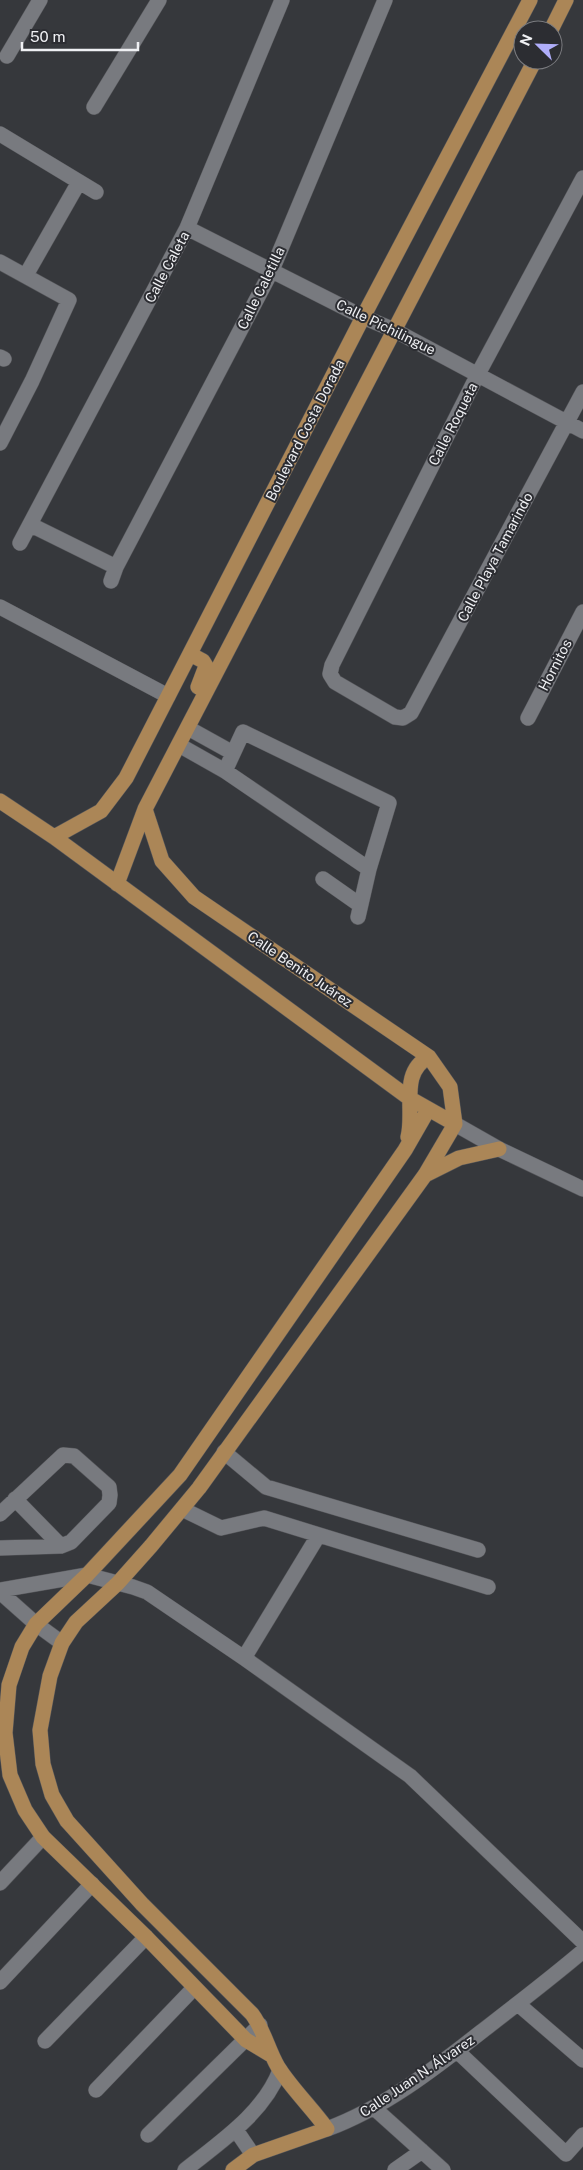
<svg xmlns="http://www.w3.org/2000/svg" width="583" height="2170" viewBox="0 0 583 2170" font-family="'Public Sans',sans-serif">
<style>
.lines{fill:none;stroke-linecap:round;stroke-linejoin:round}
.minor-casing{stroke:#545559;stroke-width:16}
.major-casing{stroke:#545559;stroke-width:16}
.minor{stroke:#787a7f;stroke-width:15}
.major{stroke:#ab8657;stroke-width:15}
.labels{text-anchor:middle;stroke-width:4;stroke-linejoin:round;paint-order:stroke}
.street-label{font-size:14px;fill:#eff0f3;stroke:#2c2d32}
</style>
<rect width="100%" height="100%" fill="#36383c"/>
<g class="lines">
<defs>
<path id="minor" d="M7 56 40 0
M94 107 159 0
M0 134 96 192
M583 178 478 374 332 665 330 674 335 682 395 717 403 718 411 713 583 392
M187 228 363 317 394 330 583 431
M0 262 69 300 32 381 0 443
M26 275 79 182
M0 357 4 359
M31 525 116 567
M20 543 187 228 282 0
M111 581 116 567 272 270 385 0
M0 607 168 696
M528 718 583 612
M188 728 233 753
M179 745 225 771 369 869
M225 771 243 732 389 803 369 869 358 917
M323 879 360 905
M455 1124 499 1149 583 1189
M224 1452 266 1487 478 1550
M15 1499 61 1546
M182 1509 221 1528 264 1518 488 1587
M0 1514 63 1455 74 1456 109 1487 110 1495 109 1503 71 1542 61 1546 0 1548
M0 1590 87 1575 133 1587 147 1592 244 1658 410 1776 583 1942
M0 1592 36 1624 62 1643
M244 1658 318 1536
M0 1883 43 1837
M0 1982 92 1884
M518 2004 583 2060
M45 2041 146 1937
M457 2051 566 2154 583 2135
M96 2090 194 1988
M374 2108 443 2170
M327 2129C384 2108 434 2069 481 2032 516 2005 550 1979 583 1951
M236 2130 253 2155
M148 2135 260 2025
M185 2170C220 2142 264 2113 280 2070
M395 2170 422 2151"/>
<path id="major" d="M551 30 566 0
M190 654 203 661 206 666 198 687
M0 801 54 837 409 1098 455 1124
M145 809 162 861 194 897 429 1057 450 1087 455 1124
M54 837 101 811 126 778 363 317 530 0
M117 884 145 809 535 60
M408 1137C415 1110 399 1072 429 1057
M425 1175 459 1158 499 1149
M271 2055 246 2040 146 1937 43 1837 25 1810 10 1775 5 1733 9 1685 22 1647 36 1624 87 1575 180 1475 405 1150 428 1110
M233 2170 253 2155 327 2129C312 2108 292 2089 278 2067 268 2050 264 2030 252 2014L142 1904 67 1821 52 1795 43 1764 40 1730 50 1676 62 1643 76 1622 118 1583 151 1546 199 1488 425 1175 455 1124"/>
</defs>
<use href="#minor" class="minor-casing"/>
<use href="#major" class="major-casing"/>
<use href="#minor" class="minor"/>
<use href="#major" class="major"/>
</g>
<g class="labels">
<g class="street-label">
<text transform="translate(167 267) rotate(-62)" y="5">Calle Caleta</text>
<text transform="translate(261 288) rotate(-64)" y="5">Calle Caletilla</text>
<text transform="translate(386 327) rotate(26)" y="5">Calle Pichilingue</text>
<text transform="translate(453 424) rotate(-63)" y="5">Calle Roqueta</text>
<text transform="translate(305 430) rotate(-63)" y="5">Boulevard Costa Dorada</text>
<text transform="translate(495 557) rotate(-62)" y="5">Calle Playa Tamarindo</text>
<text transform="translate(555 665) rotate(-63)" y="5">Hornitos</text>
<text transform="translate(300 969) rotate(34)" y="5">Calle Benito Juárez</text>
<text transform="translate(417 2076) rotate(-34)" y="5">Calle Juan N. Álvarez</text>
</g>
</g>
<g transform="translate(538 45) rotate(293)"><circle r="24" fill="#2c2d32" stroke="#7a7b7f"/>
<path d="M0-4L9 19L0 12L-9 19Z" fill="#b0aefa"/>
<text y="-8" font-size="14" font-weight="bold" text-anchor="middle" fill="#eff0f3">N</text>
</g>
<path d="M22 42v8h116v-8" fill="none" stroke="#eff0f3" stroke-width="2.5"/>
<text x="30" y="42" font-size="15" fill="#eff0f3" stroke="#2c2d32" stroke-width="4" paint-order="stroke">50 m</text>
</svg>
